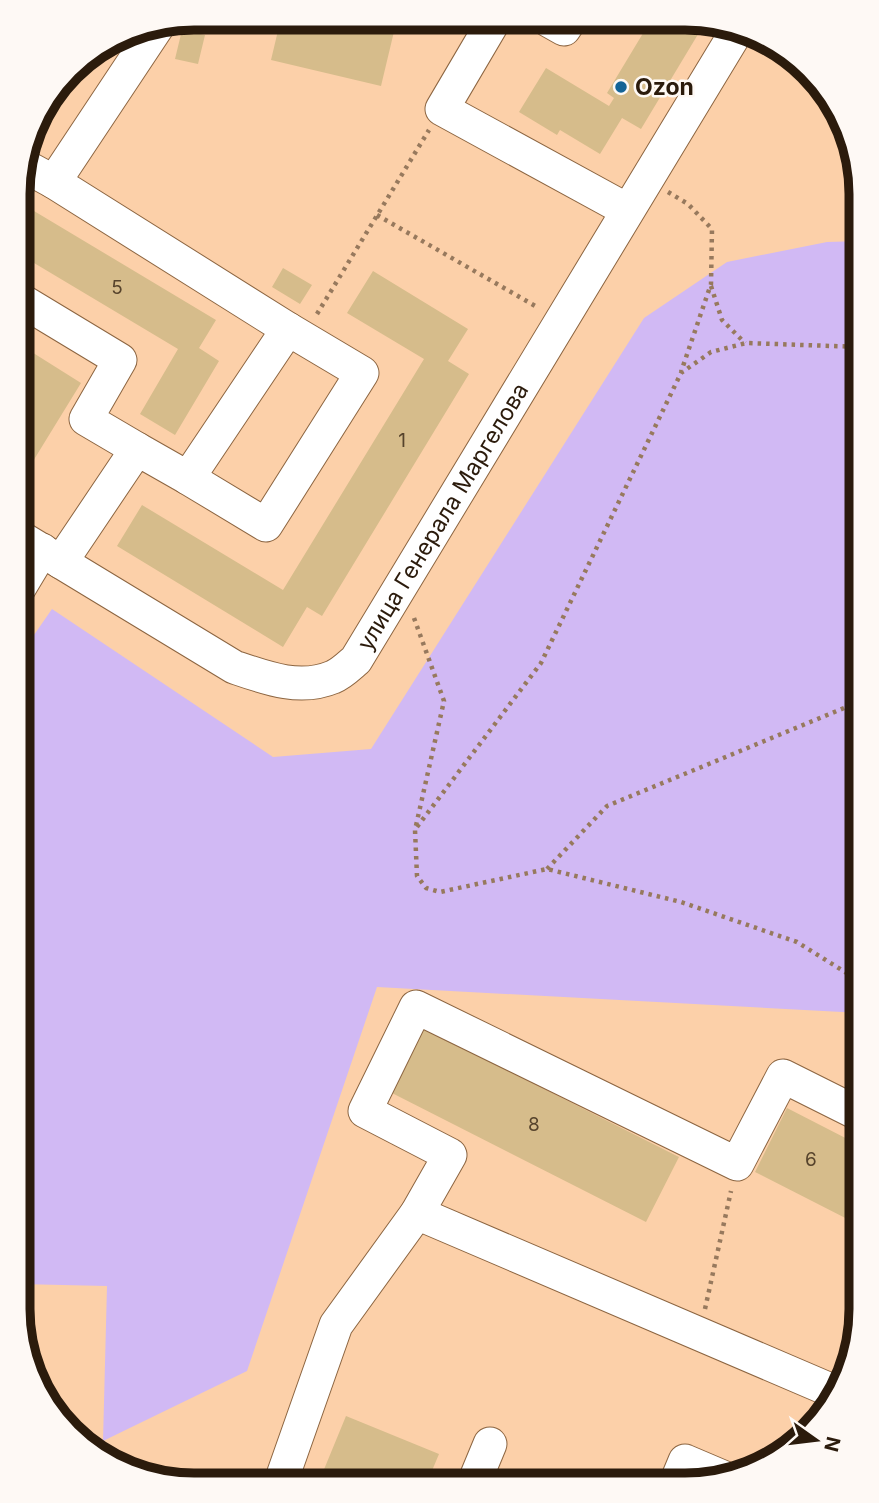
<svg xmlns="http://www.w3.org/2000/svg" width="879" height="1503" viewBox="0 0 879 1503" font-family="Inter,sans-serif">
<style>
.green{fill:#d1b9f4}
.building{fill:#d6bc8b}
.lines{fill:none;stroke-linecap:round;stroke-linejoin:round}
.minor-casing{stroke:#8c6541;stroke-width:35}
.path{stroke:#97795d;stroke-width:4.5;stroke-dasharray:3.5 5;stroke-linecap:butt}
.minor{stroke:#fff;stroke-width:33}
.poi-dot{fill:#156496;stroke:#fef9f5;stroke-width:2.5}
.labels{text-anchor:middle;stroke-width:5;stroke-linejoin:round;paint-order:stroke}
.number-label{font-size:19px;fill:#56432c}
.poi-label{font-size:23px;font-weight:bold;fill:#2b1b0c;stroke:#fef9f5;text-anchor:start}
.street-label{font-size:23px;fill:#2b1b0c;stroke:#fef9f5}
.rim{fill:none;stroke:#2b1b0c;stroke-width:9}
</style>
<rect width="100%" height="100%" fill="#fcd0a9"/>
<path class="green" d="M861 241V1013L377 987 247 1371 103 1441 107 1286 18 1284V658L52 609 273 757 371 749 644 318 727 262 827 242Z"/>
<path class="building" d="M195 18H218L214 33 193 28Z
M281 18H299L313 21V18L397 19 381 86 271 60Z
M651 20 706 21 641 129 622 118 600 154 560 130 557 135 519 112 546 68 609 106 614 98 607 93Z
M182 30 205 35 198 64 175 59Z
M19 202 216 320 199 348 219 361 175 435 140 414 178 349 19 254Z
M283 268 312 285 300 304 272 287Z
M373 271 468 329 448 361 469 374 322 616 307 607 283 647 117 546 142 505 283 590 424 359 347 313Z
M19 344 81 383 19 484Z
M421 1027 679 1157 646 1222 388 1091Z
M787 1108 861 1146V1226L755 1172Z
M346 1416 439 1454 426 1485 318 1484Z"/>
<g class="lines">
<defs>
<g id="minor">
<path d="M495 19 442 109 627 210"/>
<path d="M548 20 564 29 570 20"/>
<path d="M21 164 54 182"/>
<path d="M19 299 120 360 86 419 137 449"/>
<path d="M188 478 266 525 362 373 288 329"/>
<path id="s1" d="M18 536 234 667C266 678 300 691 333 677 341 674 349 666 356 660L738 29"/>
<path d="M61 562 137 449 188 478 288 329 54 182 159 24"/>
<path d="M18 590 42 550"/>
<path d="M417 1213 835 1392"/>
<path d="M280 1484 336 1325 417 1213 450 1155 365 1111 416 1007 737 1164 783 1076 861 1115"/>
<path d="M473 1485 490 1444"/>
<path d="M675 1485 685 1461 725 1478"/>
</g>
</defs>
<use href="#minor" class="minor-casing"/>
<path class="path" d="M668 192 688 204 712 229 711 284 681 372
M377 215 537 307
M711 286 722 320 745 343
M317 314 429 130
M414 618 444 701 415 830 417 876 426 888 440 892 547 869 681 902 797 942 861 982
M417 827 541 663 681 373 711 352 746 343 861 347
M547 869 607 806 861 701
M705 1309 731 1191"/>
<use href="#minor" class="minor"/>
</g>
<circle class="poi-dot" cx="621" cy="87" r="7"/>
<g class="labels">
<g class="number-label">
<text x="117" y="294">5</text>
<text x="402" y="447">1</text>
<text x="534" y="1131">8</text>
<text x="811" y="1166">6</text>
</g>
<g class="poi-label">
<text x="635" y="95">Ozon</text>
</g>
<g class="street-label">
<text dy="8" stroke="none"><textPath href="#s1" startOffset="551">улица Генерала Маргелова</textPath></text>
</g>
</g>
<path d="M0 0H879V1503H0ZM194 30H685A164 164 0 0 1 849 194V1309A164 164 0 0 1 685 1473H194A164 164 0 0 1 30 1309V194A164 164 0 0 1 194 30Z" fill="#fef9f5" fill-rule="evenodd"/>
<path class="rim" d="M194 30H685A164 164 0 0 1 849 194V1309A164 164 0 0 1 685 1473H194A164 164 0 0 1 30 1309V194A164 164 0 0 1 194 30Z"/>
<g transform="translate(816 1440) rotate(104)" stroke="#fef9f5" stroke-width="5" paint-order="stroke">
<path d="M0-5L12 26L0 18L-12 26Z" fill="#2b1b0c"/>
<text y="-10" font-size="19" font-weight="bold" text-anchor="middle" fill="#2b1b0c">N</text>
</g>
</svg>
